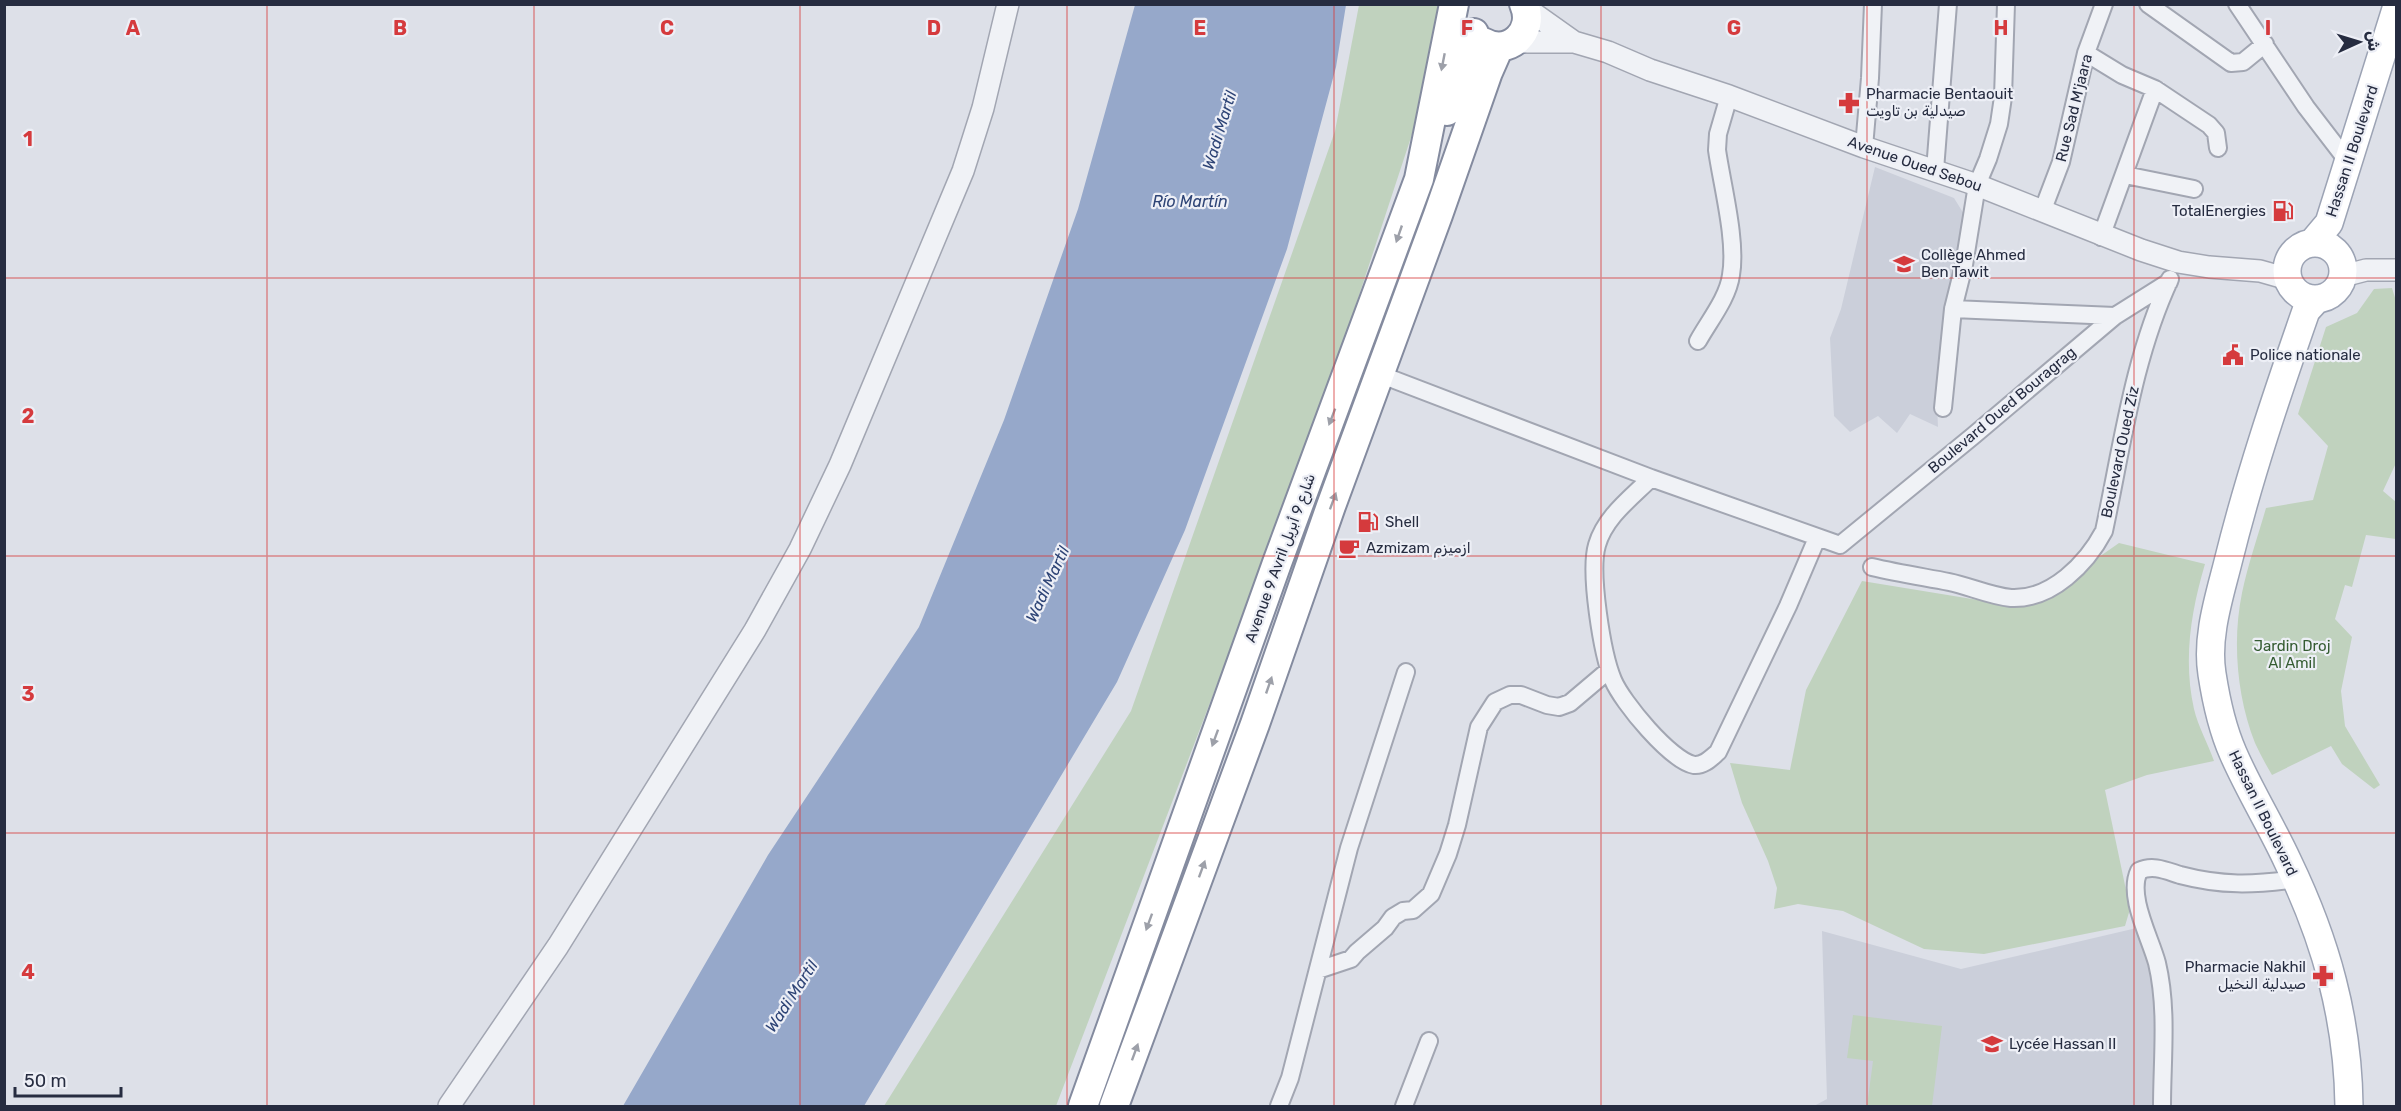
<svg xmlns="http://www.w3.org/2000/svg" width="2401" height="1111" viewBox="0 0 2401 1111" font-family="Rubik,Vazirmatn,sans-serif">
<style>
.built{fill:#cbcfda}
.green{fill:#c0d2be}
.water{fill:#96a8ca}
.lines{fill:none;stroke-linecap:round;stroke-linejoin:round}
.minor-casing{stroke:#a2a6b2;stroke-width:20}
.tertiary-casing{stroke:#a2a6b2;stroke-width:24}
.primary-casing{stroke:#9ca3b4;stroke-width:30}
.trunk-casing{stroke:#848b9f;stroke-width:32}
.minor{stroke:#f0f2f6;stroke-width:16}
.tertiary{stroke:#f0f2f6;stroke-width:21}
.primary{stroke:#fff;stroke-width:27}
.trunk{stroke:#fff;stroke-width:28}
.oneway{fill:#9da0a9}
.grid{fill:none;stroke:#d53a3d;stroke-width:1.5;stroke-opacity:0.55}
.labels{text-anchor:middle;stroke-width:4.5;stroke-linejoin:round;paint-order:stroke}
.poi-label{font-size:15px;fill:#262c40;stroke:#edeff6;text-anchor:start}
.street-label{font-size:15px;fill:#262c40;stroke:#edeff6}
.park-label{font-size:15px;fill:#355c32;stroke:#edeff6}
.water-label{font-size:16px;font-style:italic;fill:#2e4476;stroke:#edeff6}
.grid-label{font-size:20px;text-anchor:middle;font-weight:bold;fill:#d53a3d;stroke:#edeff6;stroke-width:4.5;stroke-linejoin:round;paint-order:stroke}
</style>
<rect width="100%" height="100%" fill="#dde0e8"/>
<path class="built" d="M1875 167 1954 198 1967 219 1948 347 1936 381 1938 427 1910 414 1897 433 1878 416 1850 432 1834 416 1830 338 1841 309Z
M2141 927 2159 988 2160 1106H1814L1827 1099 1822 931 1961 969Z"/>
<path class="green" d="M1359 5H1444L1418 116 1318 420 1056 1106H884L1131 711 1335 131Z
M2392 288 2396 301V463L2383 491 2396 502V539L2366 535 2352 587 2345 585 2335 619 2352 637 2341 691 2345 726 2380 785 2374 789 2342 764 2331 746 2272 775C2266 765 2260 754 2255 743 2237 697 2232 641 2242 593 2248 564 2258 536 2266 508L2313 500 2328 446 2298 414 2326 327 2357 313 2374 289Z
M2119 543 2205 564C2191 611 2183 660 2194 709 2198 726 2208 744 2214 761L2147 775 2105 790 2130 909 2125 926 1984 954 1924 949 1843 911 1798 904 1774 909 1777 888 1768 861 1742 803 1730 763 1790 770 1806 690 1862 581 2021 607 2059 585Z
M1853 1015 1942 1026 1932 1106H1867L1873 1061 1847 1058Z"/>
<path class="water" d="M1135 5H1346L1336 67 1287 249 1185 530 1117 682 864 1106H623L768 855 919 627 1004 420 1078 209Z"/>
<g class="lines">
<defs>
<path id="minor" d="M2148 4 2231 63 2243 62 2265 44
M2237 4 2306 107 2349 163
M2086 53 2122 75 2155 89 2209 125 2216 133 2218 148
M1864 147 1870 78 1873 4
M1935 170 1948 4
M2125 175 2194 189
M2042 212 2061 162 2086 53 2104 4
M2101 237 2155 89
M1953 309 2115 316
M1698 341C1709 321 1728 298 1731 275 1737 241 1722 185 1717 150L1718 134 1729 96
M1379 374 1651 478 1840 545 1973 436 2115 316 2169 282
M1943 408 1953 309 1964 265 1977 185 1988 159 1999 124 2003 97 2006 4
M1651 478C1631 498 1605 517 1597 545 1589 572 1602 654 1613 680 1622 702 1671 761 1694 765 1704 766 1711 758 1718 752L1788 606 1817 538
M1872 567C1897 573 1923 577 1949 582 1969 586 1990 596 2011 598 2052 600 2087 563 2104 531 2122 447 2133 358 2170 279
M1318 970 1351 959 1357 952 1385 928 1393 917 1403 911 1413 910 1431 894 1448 854 1457 825 1479 727 1495 702 1510 695H1521L1547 705 1559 707 1570 703 1609 670
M1279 1106 1290 1078 1349 848 1406 672
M1404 1106 1429 1041
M2162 1106C2162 1059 2168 1009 2157 963 2150 937 2127 896 2139 871 2153 864 2167 871 2180 875 2222 886 2253 885 2296 879"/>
<path id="tertiary" d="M1526 8 1574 42
M1515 42H1574L1608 52 1650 70 1729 96 1864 147 1977 185 2141 250 2178 262 2209 267 2260 271 2288 279
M2343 276 2366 270H2396
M449 1106 558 946 755 630 800 549 840 465 963 171 983 108 1008 4"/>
<path id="primary" d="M2313 242 2329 223 2396 9
M2287 271a28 28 0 1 1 56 0a28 28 0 1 1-56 0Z
M2317 299 2306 311C2277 394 2249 477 2228 562 2219 598 2206 637 2212 674 2216 700 2222 728 2233 753 2249 790 2271 825 2288 862 2326 941 2348 1019 2349 1106"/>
<path id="trunk" d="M1483 42C1509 57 1536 31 1524 4
M1447 111 1474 33
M1083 1106 1277 563 1419 179 1454 4
M1114 1106 1255 724 1331 506 1438 215 1488 72 1499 47"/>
</defs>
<use href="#minor" class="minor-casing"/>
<use href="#tertiary" class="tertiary-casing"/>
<use href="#primary" class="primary-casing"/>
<use href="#trunk" class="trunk-casing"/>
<use href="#minor" class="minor"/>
<use href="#tertiary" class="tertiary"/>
<use href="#primary" class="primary"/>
<use href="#trunk" class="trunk"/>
</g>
<defs><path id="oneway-solid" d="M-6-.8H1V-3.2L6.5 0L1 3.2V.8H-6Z" transform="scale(1.5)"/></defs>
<g class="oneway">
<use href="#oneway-solid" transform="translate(1443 62) rotate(101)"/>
<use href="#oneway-solid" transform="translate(1399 234) rotate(109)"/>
<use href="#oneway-solid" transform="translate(1332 417) rotate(111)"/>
<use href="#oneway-solid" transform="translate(1333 501) rotate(-70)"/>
<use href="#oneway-solid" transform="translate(1269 685) rotate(-71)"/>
<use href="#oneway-solid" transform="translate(1215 738) rotate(110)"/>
<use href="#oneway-solid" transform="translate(1202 869) rotate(-70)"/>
<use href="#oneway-solid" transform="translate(1149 922) rotate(110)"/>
<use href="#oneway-solid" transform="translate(1135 1052) rotate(-70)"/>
</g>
<path class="grid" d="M267 4V1106M534 4V1106M800 4V1106M1067 4V1106M1334 4V1106M1601 4V1106M1867 4V1106M2134 4V1106M4 278H2396M4 556H2396M4 833H2396"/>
<defs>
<symbol id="pharmacy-bare" viewBox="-9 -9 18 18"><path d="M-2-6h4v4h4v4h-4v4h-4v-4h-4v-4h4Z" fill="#d53a3d" stroke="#edeff6" stroke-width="2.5" paint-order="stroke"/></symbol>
<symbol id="fuel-bare" viewBox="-9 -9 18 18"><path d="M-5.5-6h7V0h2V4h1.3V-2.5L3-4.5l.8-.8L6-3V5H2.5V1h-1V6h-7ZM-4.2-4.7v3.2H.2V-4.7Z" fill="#d53a3d" stroke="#edeff6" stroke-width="2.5" paint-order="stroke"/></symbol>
<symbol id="university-bare" viewBox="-9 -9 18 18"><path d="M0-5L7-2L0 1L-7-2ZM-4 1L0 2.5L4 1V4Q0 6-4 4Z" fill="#d53a3d" stroke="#edeff6" stroke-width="2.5" paint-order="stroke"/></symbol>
<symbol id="civic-bare" viewBox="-9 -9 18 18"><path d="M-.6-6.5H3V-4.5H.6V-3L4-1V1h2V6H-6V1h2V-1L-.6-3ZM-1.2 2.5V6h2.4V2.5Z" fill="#d53a3d" stroke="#edeff6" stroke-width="2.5" paint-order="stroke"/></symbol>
<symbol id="cafe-bare" viewBox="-9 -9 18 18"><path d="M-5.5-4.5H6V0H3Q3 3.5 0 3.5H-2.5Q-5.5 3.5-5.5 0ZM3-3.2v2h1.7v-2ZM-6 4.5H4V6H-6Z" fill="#d53a3d" stroke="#edeff6" stroke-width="2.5" paint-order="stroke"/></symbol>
<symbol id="school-bare" viewBox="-9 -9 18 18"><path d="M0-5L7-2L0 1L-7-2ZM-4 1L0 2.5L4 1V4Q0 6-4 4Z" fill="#d53a3d" stroke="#edeff6" stroke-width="2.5" paint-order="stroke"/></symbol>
</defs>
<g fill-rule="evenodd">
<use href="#pharmacy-bare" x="1834" y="88" width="30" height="30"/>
<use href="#fuel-bare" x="2268" y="196" width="30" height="30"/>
<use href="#university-bare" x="1889" y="249" width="30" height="30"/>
<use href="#civic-bare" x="2218" y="340" width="30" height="30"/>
<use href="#fuel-bare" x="1353" y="507" width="30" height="30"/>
<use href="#cafe-bare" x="1334" y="533" width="30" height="30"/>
<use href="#pharmacy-bare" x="2308" y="961" width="30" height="30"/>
<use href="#school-bare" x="1977" y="1029" width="30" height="30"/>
</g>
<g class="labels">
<g class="poi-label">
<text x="1866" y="99">Pharmacie Bentaouit<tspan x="1866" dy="17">صيدلية بن تاويت</tspan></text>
<text x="2266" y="216" text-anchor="end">TotalEnergies</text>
<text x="1921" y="260">Collège Ahmed<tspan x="1921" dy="17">Ben Tawit</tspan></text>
<text x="2250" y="360">Police nationale</text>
<text x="1385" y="527">Shell</text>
<text x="1366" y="553">Azmizam ازميزم</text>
<text x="2306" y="972" text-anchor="end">Pharmacie Nakhil<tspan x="2306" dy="17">صيدلية النخيل</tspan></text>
<text x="2009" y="1049">Lycée Hassan II</text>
</g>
<g class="street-label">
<text transform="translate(2074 108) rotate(-76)" y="5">Rue Sad M'jaara</text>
<text transform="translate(2352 151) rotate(-72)" y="5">Hassan II Boulevard</text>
<text transform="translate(1915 164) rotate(19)" y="5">Avenue Oued Sebou</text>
<text transform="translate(2002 410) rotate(-40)" y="5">Boulevard Oued Bouragrag</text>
<text transform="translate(2120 452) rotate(-78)" y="5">Boulevard Oued Ziz</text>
<text transform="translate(1280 558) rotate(-70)" y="5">Avenue 9 Avril شارع 9 أبريل</text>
<text transform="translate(2263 813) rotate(64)" y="5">Hassan II Boulevard</text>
</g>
<g class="park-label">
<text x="2292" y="651">Jardin Droj<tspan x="2292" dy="17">Al Amil</tspan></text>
</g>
<g class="water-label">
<text transform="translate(1219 130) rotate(-73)" y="6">Wadi Martil</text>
<text x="1190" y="207">Río Martín</text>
<text transform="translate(1047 584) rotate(-65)" y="6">Wadi Martil</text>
<text transform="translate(791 996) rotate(-57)" y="6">Wadi Martil</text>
</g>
</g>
<g class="grid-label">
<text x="133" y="35">A</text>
<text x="400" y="35">B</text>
<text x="667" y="35">C</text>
<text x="934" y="35">D</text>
<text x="1200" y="35">E</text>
<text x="1467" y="35">F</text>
<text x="1734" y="35">G</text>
<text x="2001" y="35">H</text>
<text x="2268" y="35">I</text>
<text x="28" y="146">1</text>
<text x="28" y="423">2</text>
<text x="28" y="701">3</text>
<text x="28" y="979">4</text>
</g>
<rect width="2401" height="1111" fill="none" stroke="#262c40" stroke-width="12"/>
<g transform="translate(2359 42) rotate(86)" stroke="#edeff6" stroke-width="4.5" paint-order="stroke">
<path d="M0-4.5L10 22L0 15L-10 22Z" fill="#262c40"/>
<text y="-9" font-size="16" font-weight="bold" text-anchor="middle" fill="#262c40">ش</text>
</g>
<path d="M15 1087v9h106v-9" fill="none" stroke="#262c40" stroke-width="3"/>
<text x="24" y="1087" font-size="18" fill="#262c40" stroke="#edeff6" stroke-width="4.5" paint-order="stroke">50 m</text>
</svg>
